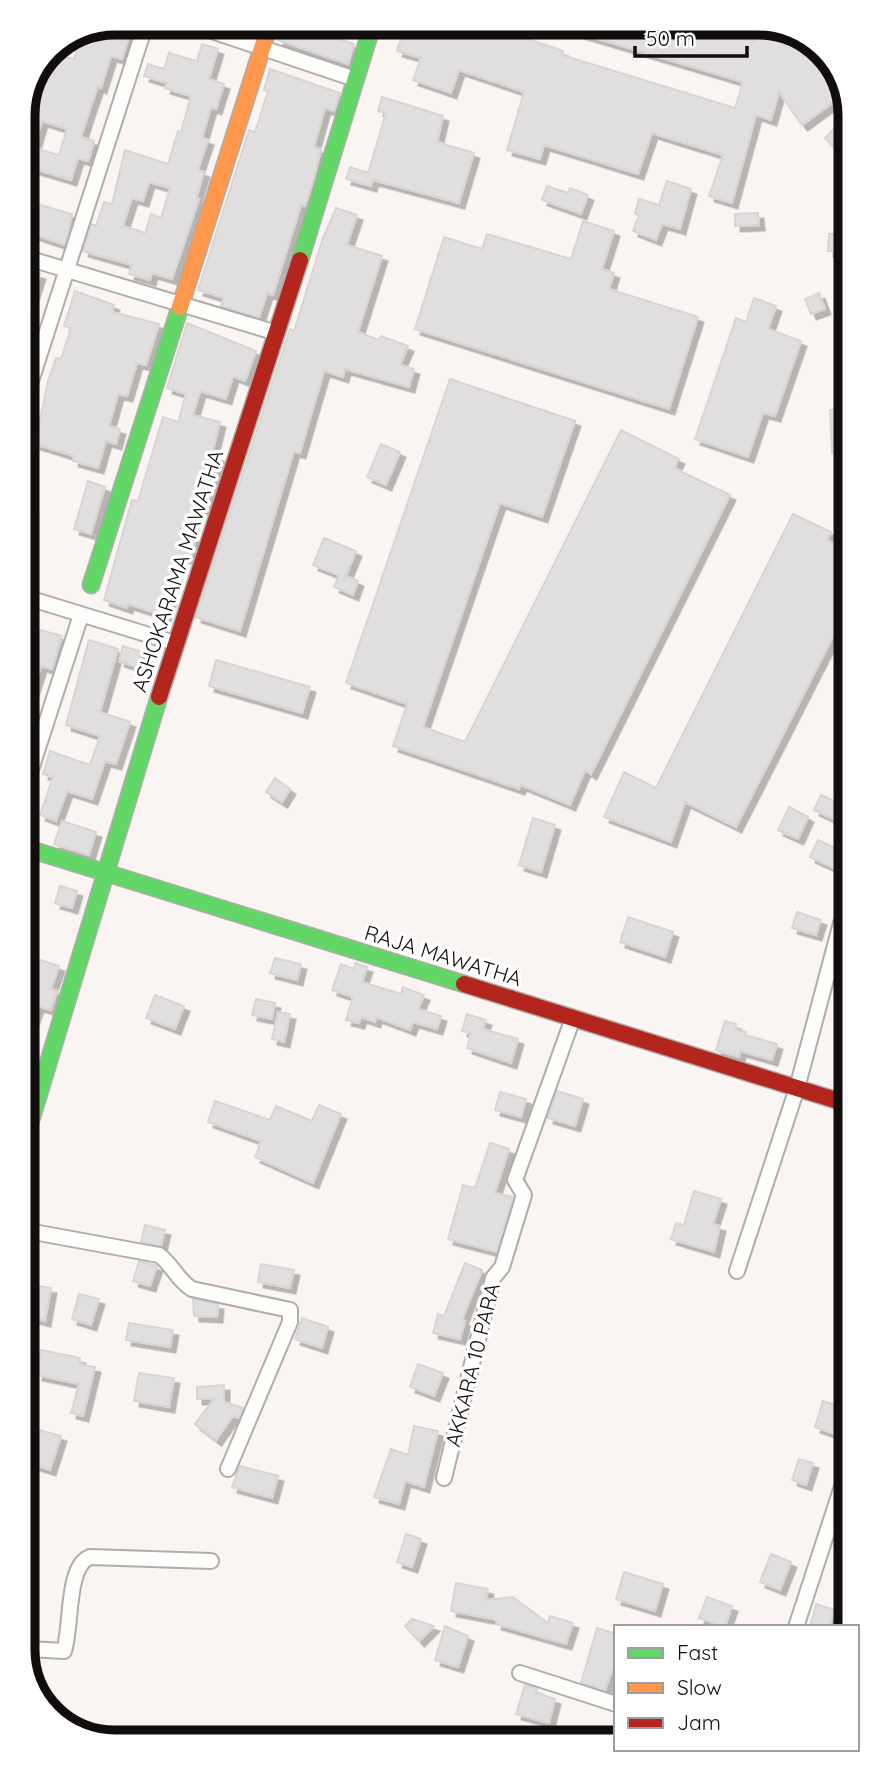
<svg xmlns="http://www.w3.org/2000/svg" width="873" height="1765" viewBox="0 0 873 1765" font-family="Quicksand,sans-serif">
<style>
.building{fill:#e0dede;stroke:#d8d6d5;stroke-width:2;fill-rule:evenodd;filter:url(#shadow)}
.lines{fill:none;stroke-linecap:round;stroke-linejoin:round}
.street-casing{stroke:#b0adaa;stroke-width:18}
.fast-casing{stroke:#b0adaa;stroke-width:19}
.slow-casing{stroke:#b0adaa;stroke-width:19}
.jam-casing{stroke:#b0adaa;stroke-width:19}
.street{stroke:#fefefd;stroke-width:14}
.fast{stroke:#63d668;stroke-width:16}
.slow{stroke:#ff974d;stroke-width:16}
.jam{stroke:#b3261e;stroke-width:16}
.labels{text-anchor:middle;stroke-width:7;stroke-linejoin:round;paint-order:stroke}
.street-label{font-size:21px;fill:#100d0c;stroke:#fff}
.rim{fill:none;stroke:#100d0c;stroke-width:9}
</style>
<defs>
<filter id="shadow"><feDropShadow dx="5.5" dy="5.5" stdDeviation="0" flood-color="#0004"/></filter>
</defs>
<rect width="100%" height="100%" fill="#faf5f2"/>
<path class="building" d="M115 23 132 26 122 59 111 56 101 88 98 86 90 109 81 137 94 141 88 161 78 158 71 180 28 167 23 173V110L49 52 74 59 80 37ZM42 121 67 129 59 155 34 148Z
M282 23H317L316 32 354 44 348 64 278 40Z
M406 23H456L477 29 478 23H500L498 29 563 51 562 55 735 108 743 82 555 26V23H697L755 41 760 23H764L814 42 843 80 838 99 802 125 779 92 771 120 756 115 732 203 709 196 723 155 652 133 638 174 544 145 540 159 507 150 524 92 459 70 451 93 413 80 421 58 397 51Z
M202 44 218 49 209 79 224 84 216 109 211 107 202 138 208 140 198 170 204 172 196 198 199 199 172 279 152 273 150 280 129 274 132 265 83 251 91 224 96 226 104 202 112 204 125 150 168 164 178 131 181 132 191 96 165 88 167 83 144 76 148 64 164 69 169 53 197 61ZM149 182 170 188 161 218 151 214 145 233 123 226 132 198 143 201Z
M270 69 340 93 334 111 325 108 314 147 321 149 312 186 305 206 301 205 273 295 267 293 259 318 221 306 224 298 198 290 249 130 255 132 268 91 264 90Z
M382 97 443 116 437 142 474 153 459 203 373 180 371 186 346 179 350 167 368 173 386 113 378 111Z
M844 119V158L825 138Z
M667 181 691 189 680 229 662 224 656 240 633 231 639 215 635 213 639 199 659 205Z
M547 186 568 193 570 188 588 195 581 214 542 200Z
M23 200 72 214 65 245 23 231Z
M336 208 357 215 347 245 382 256 358 332 379 340 381 336 408 346 400 365 414 369 409 387 345 369 343 377 324 371 300 453 294 451 240 631 196 617 290 329 294 331 323 238Z
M758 213 759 225 735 226V214Z
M583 221 614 231 602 269 614 273 609 289 698 317 669 409 415 329 444 237 482 249 487 234 571 259Z
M829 234H844V252L828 251Z
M24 269 40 274 33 296 24 293Z
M75 291 114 305 112 312 159 324 146 365 137 363 127 396 118 394 109 426 120 429 116 444 106 441 98 468 73 461 74 456 35 444 48 381 56 358 61 359 71 328 64 326Z
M819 293 825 309 811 314 805 299Z
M754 298 776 306 768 329 801 341 775 416 763 413 748 457 695 439 736 318 746 322Z
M187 323 256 351 245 381 233 376 226 399 200 391 193 415 220 422 212 454 220 457 206 510 194 506 184 534 196 538 190 559 178 556 165 597 171 599 165 616 128 604 127 608 104 600 132 500 138 501 163 417 178 422 186 394 167 388Z
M450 379 575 421 542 517 500 503 423 727 465 742 621 430 679 459 674 468 730 495 591 774 585 770 570 805 521 785 519 789 393 746 407 704 346 683Z
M845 408V452L832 453 830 410Z
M381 444 400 452 386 485 367 477Z
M88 481 105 487 91 534 74 529Z
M793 514 831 532 827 540 845 550 846 611 736 827 685 802 671 842 604 817 624 772 656 788Z
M324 538 356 551 346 576 358 581 353 595 334 587 339 575 313 565Z
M25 626 62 636 52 669 41 666 28 707H25Z
M89 640 118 649 100 712 130 722 116 764 105 761 92 799 67 791 56 821 40 815 53 777 43 774 50 751 90 765 100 736 66 725Z
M123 646 142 652 137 667 119 661Z
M216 660 310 687 302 713 209 686Z
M275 778 290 789 282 802 266 792Z
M821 795 847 807 844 824 814 810Z
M789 807 808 817 798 839 778 830Z
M533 818 555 825 541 872 519 865Z
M62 821 96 832 89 855 54 844Z
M818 840 847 853 840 871 810 857Z
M60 886 77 891 72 908 55 903Z
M797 912 821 920 816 935 792 928Z
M628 917 673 932 665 957 620 942Z
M27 956 59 966 51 989 57 991 51 1010 38 1006 29 1032Z
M275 958 301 964 297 980 270 973Z
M355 963 367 967 362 982 401 994 403 987 424 995 418 1009 441 1016 437 1029 413 1022 410 1030 376 1017 375 1022 361 1017 359 1023 346 1020 353 997 332 990 341 964 354 969Z
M155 995 184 1006 175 1029 146 1018Z
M256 999 275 1003 272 1019 252 1015Z
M278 1012 290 1014 284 1042 272 1039Z
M467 1014 486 1020 483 1029 518 1039 511 1063 467 1048 471 1033 462 1031Z
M725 1021 736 1024 735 1029 746 1032 745 1035 777 1044 772 1060 740 1051 739 1057 716 1050Z
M557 1091 583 1099 575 1126 548 1118Z
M500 1092 526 1099 521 1117 495 1110Z
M215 1101 270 1120 276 1106 312 1121 319 1105 341 1114 313 1183 255 1157 261 1141 208 1122Z
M490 1143 509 1149 495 1193 513 1197 497 1252 448 1239 463 1185 475 1188Z
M694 1191 721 1199 713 1224 720 1226 714 1252 671 1239 676 1223 684 1225Z
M145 1225 165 1230 161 1246 141 1242Z
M139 1261 157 1266 150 1286 133 1281Z
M465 1263 482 1270 462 1320 465 1321 460 1339 433 1333 438 1314 444 1316Z
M261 1264 294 1270 290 1288 258 1282Z
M28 1284 51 1288 45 1321 28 1317Z
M79 1294 99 1299 91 1325 72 1319Z
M193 1299 218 1304 217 1317 194 1316Z
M302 1318 328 1327 322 1348 295 1339Z
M129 1323 173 1330 170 1347 126 1340Z
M41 1350 80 1358 79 1364 95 1367 83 1416 71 1413 79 1384 37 1375Z
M418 1364 443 1373 434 1396 410 1387Z
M139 1373 174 1378 169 1407 134 1401Z
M224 1385V1402L243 1408 239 1418 233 1416 216 1440 195 1424 214 1399H197V1387Z
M823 1401 847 1409 838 1435 815 1427Z
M414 1426 438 1431 424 1487 405 1481 399 1504 374 1497 391 1449 408 1455Z
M39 1430 61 1436 50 1470 29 1463Z
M799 1459 813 1463 806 1485 792 1480Z
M240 1466 278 1476 272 1498 232 1487Z
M406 1534 421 1539 412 1567 397 1562Z
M771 1554 791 1562 780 1590 760 1582Z
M624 1572 663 1584 655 1611 616 1599Z
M456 1583 488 1589 486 1600 513 1597 548 1623 550 1616 573 1623 566 1644 496 1624 498 1620 451 1611Z
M707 1597 732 1606 725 1627 699 1618Z
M816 1604 834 1610 829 1627H810Z
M412 1619 434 1626 419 1641 405 1626Z
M445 1626 468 1636 458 1667 435 1660Z
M597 1628 616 1634V1659L605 1690 581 1683Z
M525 1685 537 1689 535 1693 555 1699 549 1723 516 1714Z"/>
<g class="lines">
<defs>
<path id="street" d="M188 23 355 79
M24 257 277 333
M24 403 146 23
M25 597 175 643
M26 785 81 615
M28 1231 159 1255C173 1265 177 1280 192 1289L290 1310V1322L228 1469
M737 1271 797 1088 841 923
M444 1478 493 1278 502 1267 524 1195 515 1180 573 1018
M796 1627 849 1465
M29 1649 64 1651C72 1627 66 1566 90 1557L211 1561
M520 1673 616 1704"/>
<path id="fast" d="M300 260 373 23
M91 585 180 307
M26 848 464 984
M27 1133 159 697"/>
<path id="slow" d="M180 307 270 23"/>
<path id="jam" d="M159 697 300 260
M464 984 848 1104"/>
</defs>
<use href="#street" class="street-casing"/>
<use href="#fast" class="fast-casing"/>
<use href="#slow" class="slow-casing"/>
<use href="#jam" class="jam-casing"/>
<use href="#street" class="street"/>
<use href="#fast" class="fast"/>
<use href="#slow" class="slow"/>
<use href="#jam" class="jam"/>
</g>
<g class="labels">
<g class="street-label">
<text transform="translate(178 571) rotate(-72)" y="7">ASHOKARAMA MAWATHA</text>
<text transform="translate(443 956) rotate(17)" y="7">RAJA MAWATHA</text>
<text transform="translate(473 1365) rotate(-76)" y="7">AKKARA 10 PARA</text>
</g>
</g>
<path d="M0 0H873V1765H0ZM115 35H758A80 80 0 0 1 838 115V1650A80 80 0 0 1 758 1730H115A80 80 0 0 1 35 1650V115A80 80 0 0 1 115 35Z" fill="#fff" fill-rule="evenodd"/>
<path class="rim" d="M115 35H758A80 80 0 0 1 838 115V1650A80 80 0 0 1 758 1730H115A80 80 0 0 1 35 1650V115A80 80 0 0 1 115 35Z"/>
<rect x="614" y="1625" width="245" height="126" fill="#ffffff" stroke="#9f9e9e" stroke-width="2"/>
<rect x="628" y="1648" width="35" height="10" fill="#63d668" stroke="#9f9e9e" stroke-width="2"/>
<text x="677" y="1660" font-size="21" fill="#100d0c">Fast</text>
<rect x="628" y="1683" width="35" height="10" fill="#ff974d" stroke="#9f9e9e" stroke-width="2"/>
<text x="677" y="1695" font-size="21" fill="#100d0c">Slow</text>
<rect x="628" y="1718" width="35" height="10" fill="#b3261e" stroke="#9f9e9e" stroke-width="2"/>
<text x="677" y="1730" font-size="21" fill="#100d0c">Jam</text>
<path d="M635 46v10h112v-10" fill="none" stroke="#100d0c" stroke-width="3.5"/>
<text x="646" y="46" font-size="21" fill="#100d0c" stroke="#ffffff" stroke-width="5" paint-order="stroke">50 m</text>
</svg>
